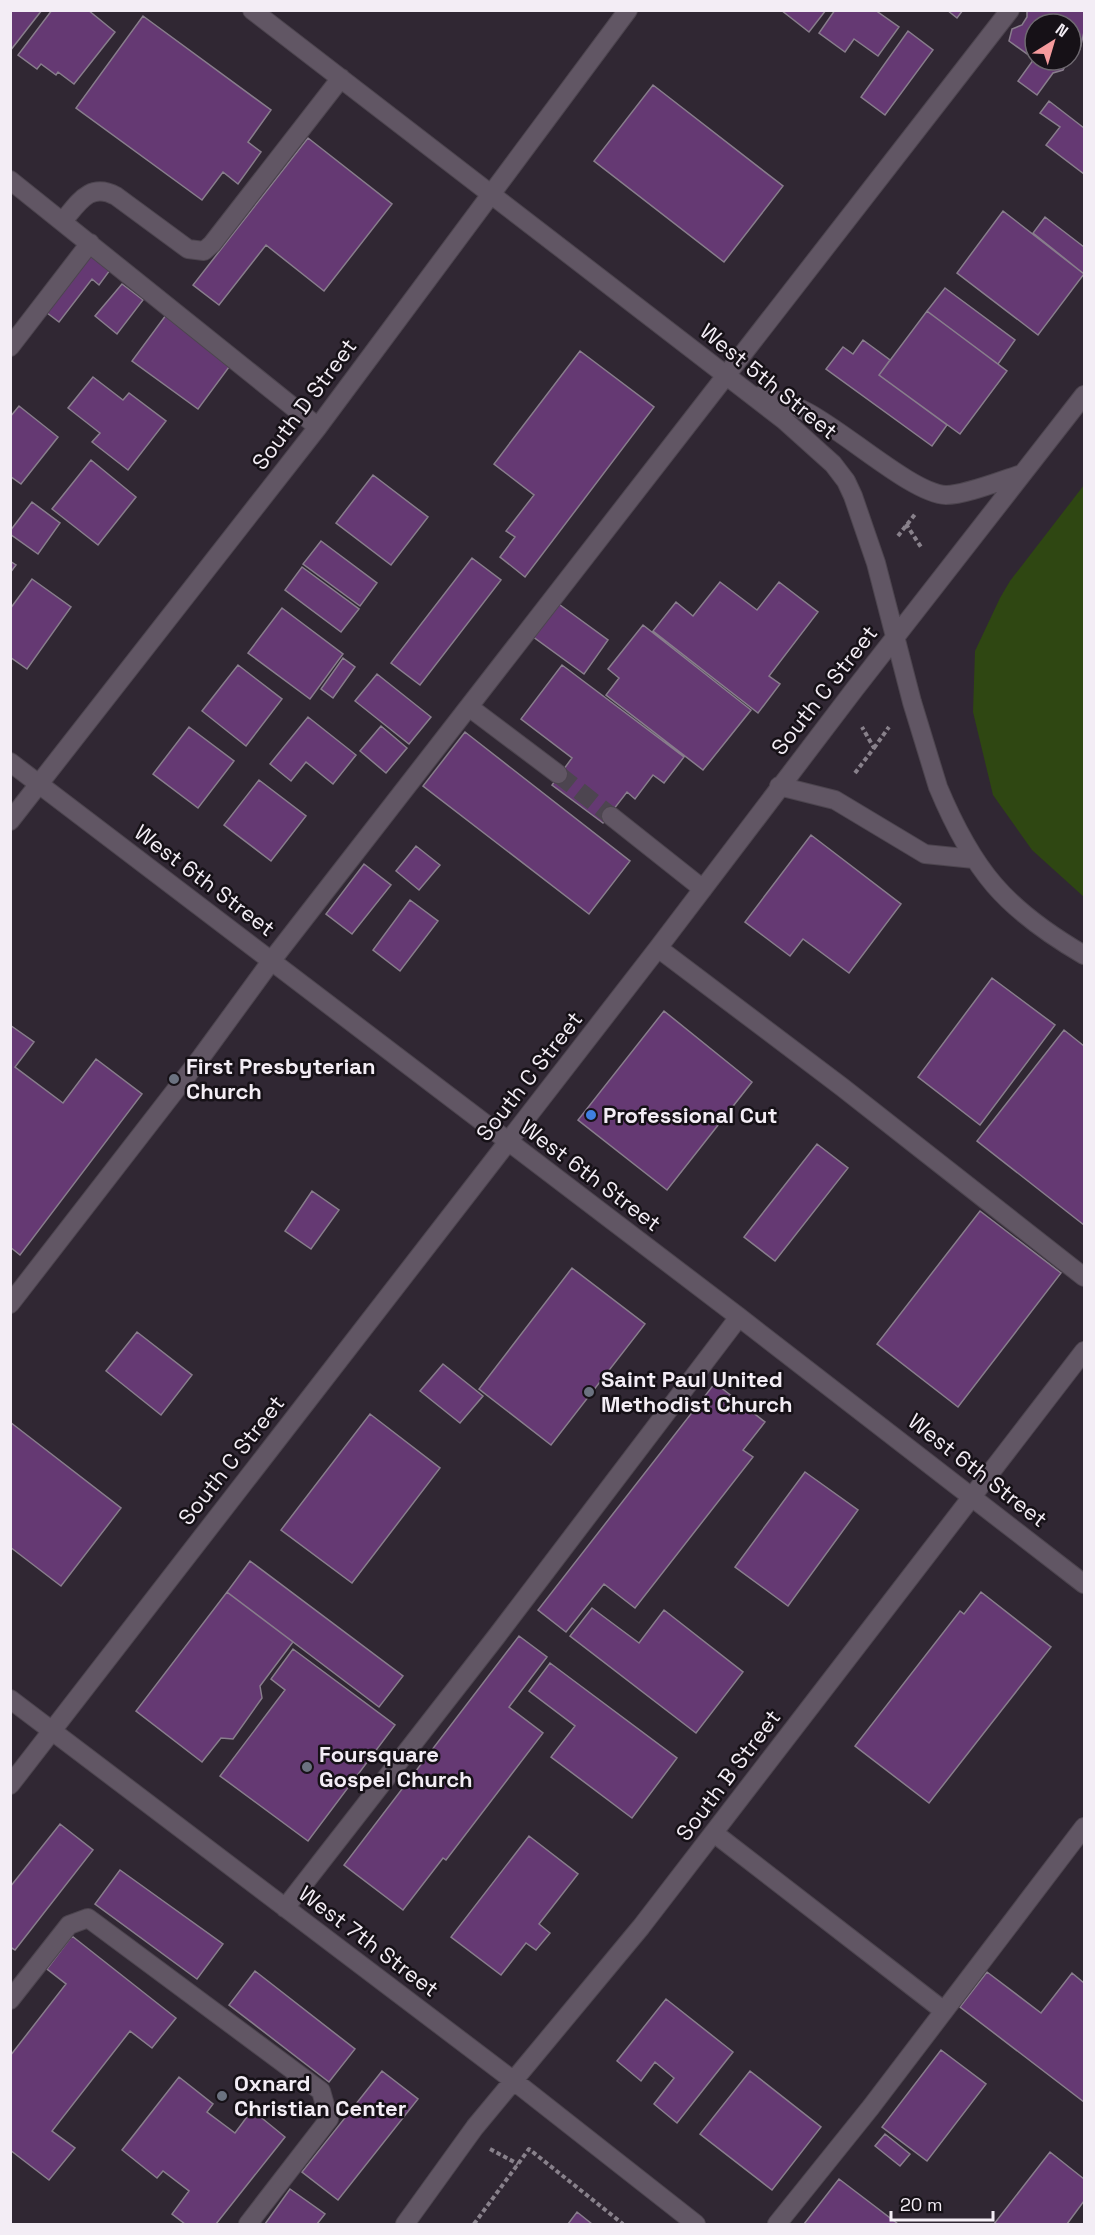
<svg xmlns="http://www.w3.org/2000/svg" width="1095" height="2235" viewBox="0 0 1095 2235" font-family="'Space Grotesk',sans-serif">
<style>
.green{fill:#2f4712}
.building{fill:#653973;stroke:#887d8c;stroke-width:1.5}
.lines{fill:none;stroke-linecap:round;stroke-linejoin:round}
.minor-tunnel{stroke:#4d4550;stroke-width:18;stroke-dasharray:18 9;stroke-linecap:butt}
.minor-casing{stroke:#4d454f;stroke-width:20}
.path{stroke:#88818b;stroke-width:4;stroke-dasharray:4.5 3;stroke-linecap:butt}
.minor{stroke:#615664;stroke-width:18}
.worship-dot{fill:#6b7280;stroke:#161117;stroke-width:2}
.shop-dot{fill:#3f7fe0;stroke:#161117;stroke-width:2}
.labels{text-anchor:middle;stroke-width:5;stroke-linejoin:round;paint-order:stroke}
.street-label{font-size:22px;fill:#f3edf5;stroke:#161117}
.poi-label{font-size:22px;font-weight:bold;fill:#f3edf5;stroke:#161117;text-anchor:start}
</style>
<rect width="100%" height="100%" fill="#302733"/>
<path class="green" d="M1084 485V897L1032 850 993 795 973 712 975 651 1000 598 1010 581Z"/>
<path class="building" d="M10 10H42L10 51Z
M52 10H88L115 32 74 84 58 72 56 75 41 64 37 69 18 55Z
M781 10H826L809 32Z
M835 10H875L899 27 878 56 854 39 845 52 819 33Z
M947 10H963L957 18Z
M1027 10H1084V32L1080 49 1071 54V24H1035V60H1068L1063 70 1053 73 1037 95 1018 81 1034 59 1009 41 1012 29 1022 25 1027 17Z
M143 16 271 110 248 142 261 152 238 184 223 172 202 200 76 108Z
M908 31 933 50 885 115 861 97Z
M653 85 783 186 724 262 594 161Z
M1049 101 1084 128V174L1046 145 1060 127 1040 113Z
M308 138 392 204 324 291 266 245 219 305 193 285Z
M1003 211 1084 274 1038 335 957 273Z
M1045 217 1084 247V274L1033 233Z
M88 248 113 266 99 285 92 279 59 322 42 309Z
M122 284 143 300 117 334 95 316Z
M945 288 1015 340 998 364 927 311Z
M927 311 1007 371 960 434 879 375Z
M166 315 232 363 198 409 132 361Z
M863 340 890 360 879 375 947 425 932 446 826 369 843 347 853 354Z
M580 351 654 407 525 577 500 557 515 537 506 531 534 495 494 464Z
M93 377 123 400 129 393 166 421 128 470 92 442 100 433 68 408Z
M19 406 58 437 21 484 10 476V417Z
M91 460 136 497 98 545 52 509Z
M373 475 428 517 391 565 336 523Z
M32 502 60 523 38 554 10 534V531Z
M321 541 377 583 360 606 303 564Z
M472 558 501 580 420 685 391 663Z
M10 561 16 565 10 573Z
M302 567 359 609 341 632 285 590Z
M32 579 71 607 27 669 10 657V609Z
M720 582 757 610 779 582 818 612 769 676 780 684 758 713 653 631 676 602 693 616Z
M556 602 608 640 584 674 532 636Z
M282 608 343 654 310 699 248 653Z
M643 625 751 710 703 770 606 695 619 678 608 669Z
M343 658 355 667 333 698 321 689Z
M238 665 282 699 246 746 202 711Z
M562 665 684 757 664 783 653 775 635 799 627 792 603 823 552 785 572 758 521 719Z
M377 674 431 717 409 744 355 701Z
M308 717 356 755 333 784 306 762 291 781 270 764Z
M381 726 407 748 386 773 360 751Z
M189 727 234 761 198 808 153 774Z
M465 732 630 861 589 914 423 786Z
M259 780 306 816 271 861 224 825Z
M811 835 901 904 849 973 803 939 790 956 745 922Z
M416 846 440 865 419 890 396 871Z
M364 864 391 885 352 934 326 914Z
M410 900 438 921 400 971 373 950Z
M992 978 1055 1025 980 1125 918 1077Z
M664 1011 752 1082 667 1190 578 1120Z
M10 1025 34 1042 15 1067 63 1103 96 1059 142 1094 20 1255 10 1247Z
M1064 1030 1084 1046V1225L977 1141Z
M817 1144 848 1168 775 1261 744 1237Z
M312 1191 339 1210 311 1249 285 1231Z
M980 1211 1061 1273 958 1407 877 1344Z
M572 1268 645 1324 551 1445 479 1389Z
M137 1332 192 1375 161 1415 106 1371Z
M443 1364 483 1396 460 1423 420 1391Z
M715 1383 765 1422 743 1450 753 1457 635 1608 604 1584 566 1632 538 1610Z
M370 1414 440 1468 352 1583 281 1530Z
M10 1422 121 1508 61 1586 10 1547Z
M805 1472 858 1510 788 1606 735 1567Z
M250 1561 403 1676 379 1707 227 1592Z
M227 1592 293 1642 260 1686 262 1698 233 1739 221 1738 202 1762 136 1711Z
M981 1592 1051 1647 929 1803 855 1746 960 1611 964 1614Z
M592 1608 639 1643 664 1610 743 1672 696 1733 570 1636Z
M519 1636 547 1657 509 1707 543 1733 446 1860 443 1858 403 1910 344 1865Z
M293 1649 395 1725 308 1841 220 1776 285 1690 271 1679Z
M550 1663 677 1758 632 1818 551 1757 575 1726 529 1691Z
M60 1824 93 1850 15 1950 10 1947V1887Z
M529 1836 578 1874 539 1924 550 1933 536 1950 526 1943 501 1975 451 1937Z
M120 1870 223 1944 197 1979 95 1904Z
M72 1936 176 2018 152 2048 130 2031 52 2131 75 2148 49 2180 10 2150V2056L66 1984 47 1969Z
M255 1971 355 2049 329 2082 229 2005Z
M987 1972 1041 2013 1072 1973 1084 1983V2102L960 2007Z
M666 1999 733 2052 677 2123 654 2104 674 2078 655 2062 641 2081 617 2061Z
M941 2050 986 2084 927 2161 882 2127Z
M382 2071 418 2099 338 2200 302 2172Z
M750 2071 821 2127 772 2190 700 2134Z
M179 2077 213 2104 207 2112 235 2133 252 2110 285 2137 216 2224H185L172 2214 189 2191 163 2171 157 2178 122 2150Z
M885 2134 910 2154 900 2166 875 2146Z
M1050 2152 1084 2179V2201L1067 2224H994Z
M839 2179 898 2224H804Z
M290 2189 325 2214 317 2224H265Z
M577 2212 592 2224H568Z"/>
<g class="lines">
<path class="minor-tunnel" d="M558 774 611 816"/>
<defs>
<path id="minor" d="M252 10 784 420 833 464 846 481 853 496 876 563 912 702 938 787C973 871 1005 909 1084 955
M10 180 318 427
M63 221C79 202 90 182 116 196L188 249 204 251 212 244 341 78
M10 347 90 243
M759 396C774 400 790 403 803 410 840 427 912 494 946 495 966 495 1002 480 1022 474
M469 707 558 774
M10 762 739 1317 1084 1584
M779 786 835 800 925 854 974 859
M611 816 703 889
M10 821 318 427 628 10
M658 948 842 1087 1084 1277
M10 1304 202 1056 272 960 1010 10
M10 1699 514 2081 696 2224
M10 1785 658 948 854 690 1084 395
M714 1833 944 2011
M285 1908 496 1637 739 1317
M10 2000 69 1925 88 1918 321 2091 329 2119 248 2224
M405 2224 475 2127 641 1927 1084 1351
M777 2224 871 2107 1084 1827"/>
</defs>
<use href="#minor" class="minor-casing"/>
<path class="path" d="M906 524 921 547
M898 536 916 513
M874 748 889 727
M855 773 874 748 862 727
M490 2149 518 2164
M474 2224 529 2149 623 2224"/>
<use href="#minor" class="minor"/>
</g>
<g class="worship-dot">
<circle cx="174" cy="1079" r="6"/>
<circle cx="589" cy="1392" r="6"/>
<circle cx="307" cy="1767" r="6"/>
<circle cx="222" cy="2096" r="6"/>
</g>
<circle class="shop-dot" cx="591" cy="1115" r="6"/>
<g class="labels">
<g class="street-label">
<text transform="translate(769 381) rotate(39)" y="8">West 5th Street</text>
<text transform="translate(304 404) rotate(-53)" y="8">South D Street</text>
<text transform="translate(824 690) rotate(-52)" y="8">South C Street</text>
<text transform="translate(205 880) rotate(37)" y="8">West 6th Street</text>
<text transform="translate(529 1076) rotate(-52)" y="8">South C Street</text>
<text transform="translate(591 1175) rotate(37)" y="8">West 6th Street</text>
<text transform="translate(231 1460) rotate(-52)" y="8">South C Street</text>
<text transform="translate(978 1470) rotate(38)" y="8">West 6th Street</text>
<text transform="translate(728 1775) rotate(-53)" y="8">South B Street</text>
<text transform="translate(369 1941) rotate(37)" y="8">West 7th Street</text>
</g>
<g class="poi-label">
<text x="186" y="1074">First Presbyterian<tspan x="186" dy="25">Church</tspan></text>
<text x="603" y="1123">Professional Cut</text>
<text x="601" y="1387">Saint Paul United<tspan x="601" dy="25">Methodist Church</tspan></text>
<text x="319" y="1762">Foursquare<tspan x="319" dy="25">Gospel Church</tspan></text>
<text x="234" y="2091">Oxnard<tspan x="234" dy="25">Christian Center</tspan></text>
</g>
</g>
<rect width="1095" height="2235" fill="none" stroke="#f3edf5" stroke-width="24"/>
<g transform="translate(1053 42) rotate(37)"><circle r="28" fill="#161117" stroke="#6e6970" stroke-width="1.5"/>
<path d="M0-4.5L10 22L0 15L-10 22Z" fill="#f59b9d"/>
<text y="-9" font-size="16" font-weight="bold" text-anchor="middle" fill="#f3edf5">N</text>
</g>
<path d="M891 2211v9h102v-9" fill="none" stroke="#f3edf5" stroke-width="3"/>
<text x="900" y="2211" font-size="18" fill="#f3edf5" stroke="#161117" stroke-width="4.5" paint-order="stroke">20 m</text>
</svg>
